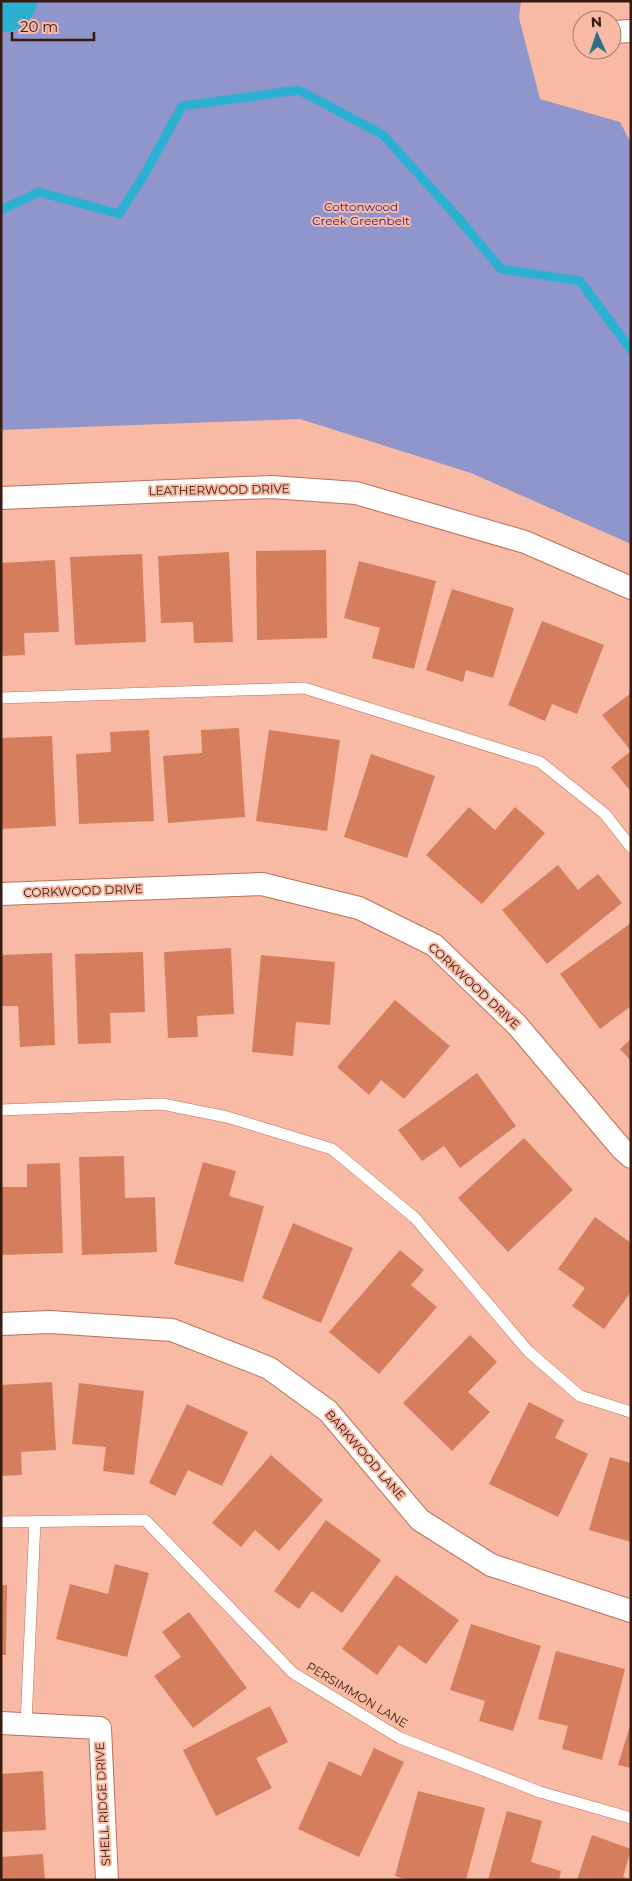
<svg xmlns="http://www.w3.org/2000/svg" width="632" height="1881" viewBox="0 0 632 1881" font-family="Montserrat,sans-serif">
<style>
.green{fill:#9095cb}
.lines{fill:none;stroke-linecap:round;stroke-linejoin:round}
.stream{stroke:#2cb0d2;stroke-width:9}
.river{stroke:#2cb0d2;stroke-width:50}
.building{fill:#d57e5e}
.service-casing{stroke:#ba7259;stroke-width:12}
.minor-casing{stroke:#ba7259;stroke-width:24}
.service{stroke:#fff;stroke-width:11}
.minor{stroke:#fff;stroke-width:22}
.labels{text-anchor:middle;stroke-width:4;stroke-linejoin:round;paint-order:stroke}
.park-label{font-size:12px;fill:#2d217e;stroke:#f8baa4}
.street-label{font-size:12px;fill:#371b10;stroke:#f8baa4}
</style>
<rect width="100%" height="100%" fill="#f8baa4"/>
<path class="green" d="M1 1H521L519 18 540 99 620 122 631 143V544L471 473 300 419 1 430Z"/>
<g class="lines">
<path class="stream" d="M1 210 39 192 119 214 143 177 182 106 299 90 383 135 459 219 501 269 580 281 631 350"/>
<path class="river" d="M4 1 6 7 12 1"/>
</g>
<path class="building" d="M326 550 327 638 257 640 256 551Z
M229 552 233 642 194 643 193 622 161 623 158 556Z
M142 554 146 642 75 645 70 557Z
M55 560 59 632 24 633 25 655 1 656V563Z
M359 561 436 581 414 669 372 658 380 628 344 618Z
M452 589 514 608 493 678 466 670 463 682 426 670Z
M542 621 604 645 577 714 552 704 545 721 508 705Z
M631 693V792L611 767 631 751 602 715Z
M239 728 245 817 168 823 163 756 202 753 201 730Z
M149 730 154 821 79 824 76 754 111 752 110 732Z
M269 730 340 740 327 831 256 821Z
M52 736 56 826 1 829V738Z
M371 754 435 776 407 858 344 837Z
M469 807 495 830 515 807 545 833 482 904 426 855Z
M558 865 578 890 598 874 622 903 547 964 502 910Z
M631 923V1006L600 1029 560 974Z
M231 948 234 1014 197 1016 198 1037 168 1038 164 952Z
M143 952 145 1012 110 1013 111 1043 78 1044 75 954Z
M52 953 55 1045 20 1047 18 1006H1V955Z
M261 955 335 962 330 1025 296 1022 293 1056 252 1052Z
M395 1000 450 1046 404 1099 381 1080 369 1095 337 1067Z
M631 1039V1061L620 1049Z
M477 1073 516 1126 460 1168 444 1146 422 1161 398 1130Z
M524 1138 573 1190 508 1252 458 1198Z
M124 1156 125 1198 155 1197 157 1252 82 1255 79 1157Z
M203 1162 236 1171 229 1196 264 1206 243 1282 174 1264Z
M60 1163 63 1253 1 1255V1187H27V1164Z
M595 1217 631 1243V1292L604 1329 572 1306 585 1288 558 1269Z
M293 1223 353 1248 321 1323 262 1298Z
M400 1250 424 1270 411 1285 437 1307 379 1374 329 1332Z
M470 1335 497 1362 468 1392 490 1412 452 1451 403 1403Z
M52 1382 56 1450 21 1452 22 1475 1 1476V1385Z
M79 1383 144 1391 134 1475 103 1471 106 1447 72 1444Z
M529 1402 564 1420 555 1438 588 1454 558 1517 489 1484Z
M187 1404 248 1432 222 1486 188 1470 175 1496 149 1483Z
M271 1455 323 1500 279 1551 255 1530 241 1547 212 1523Z
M610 1457 631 1463V1542L589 1530Z
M326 1520 381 1560 342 1613 312 1591 299 1609 274 1591Z
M115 1564 149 1573 127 1657 56 1639 70 1584 108 1594Z
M396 1575 459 1620 426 1664 399 1645 377 1675 342 1649Z
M1 1585H7L6 1655H1Z
M189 1612 247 1688 193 1728 154 1676 181 1657 162 1632Z
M471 1624 541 1646 513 1731 479 1721 485 1701 450 1690Z
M556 1651 625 1669 602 1760 562 1749 568 1726 538 1719Z
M270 1706 288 1742 256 1758 272 1788 216 1816 183 1750Z
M630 1726H631V1768L618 1765Z
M374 1748 404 1762 359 1857 298 1829 329 1761 361 1776Z
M43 1771 46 1830 1 1832V1774Z
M418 1791 485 1808 466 1880H409L395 1876Z
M507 1811 542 1821 531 1862 561 1871 559 1880H488Z
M592 1835 631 1849 623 1877 631 1880H577Z
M43 1854 45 1880H1V1857Z"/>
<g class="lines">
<defs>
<path id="service" d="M1 698 304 688 540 762 605 814 631 847
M1 1110 162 1104 227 1117 332 1149 415 1218 528 1351 580 1396 631 1412
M1 1522 145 1520 293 1673 400 1738 540 1792 631 1818
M26 1724 35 1521"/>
<path id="minor" d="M612 32 631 31
M1 498 271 487 356 493 525 542 631 588
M1 894 262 884 359 908 434 945 517 1025 621 1148 631 1157
M1 1324 50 1322 172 1330 269 1368 328 1411 420 1520 491 1565 631 1611
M1 1723 100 1728 107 1880"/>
</defs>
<use href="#service" class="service-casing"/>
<use href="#minor" class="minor-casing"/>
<use href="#service" class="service"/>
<use href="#minor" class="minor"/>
</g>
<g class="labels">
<g class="park-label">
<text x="361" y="211">Cottonwood<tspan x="361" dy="14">Creek Greenbelt</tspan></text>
</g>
<g class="street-label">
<text transform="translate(219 490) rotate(-1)" y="4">LEATHERWOOD DRIVE</text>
<text transform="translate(83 891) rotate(-2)" y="4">CORKWOOD DRIVE</text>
<text transform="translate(474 986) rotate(43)" y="4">CORKWOOD DRIVE</text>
<text transform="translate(365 1455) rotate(49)" y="4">BARKWOOD LANE</text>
<text transform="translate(357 1695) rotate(31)" y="4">PERSIMMON LANE</text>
<text transform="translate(103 1804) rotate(-93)" y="4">SHELL RIDGE DRIVE</text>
</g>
</g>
<rect width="632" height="1881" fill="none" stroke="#371b10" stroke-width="5"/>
<g transform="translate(597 35) rotate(357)"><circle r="24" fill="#f8baa4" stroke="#ab7a69"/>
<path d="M0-4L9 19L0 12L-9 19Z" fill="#2f7083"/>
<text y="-8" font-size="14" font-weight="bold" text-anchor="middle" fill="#371b10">N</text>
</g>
<path d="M12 32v8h82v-8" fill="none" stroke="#371b10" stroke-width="2.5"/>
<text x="20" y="32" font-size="15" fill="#371b10" stroke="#f8baa4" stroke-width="4" paint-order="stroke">20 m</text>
</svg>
